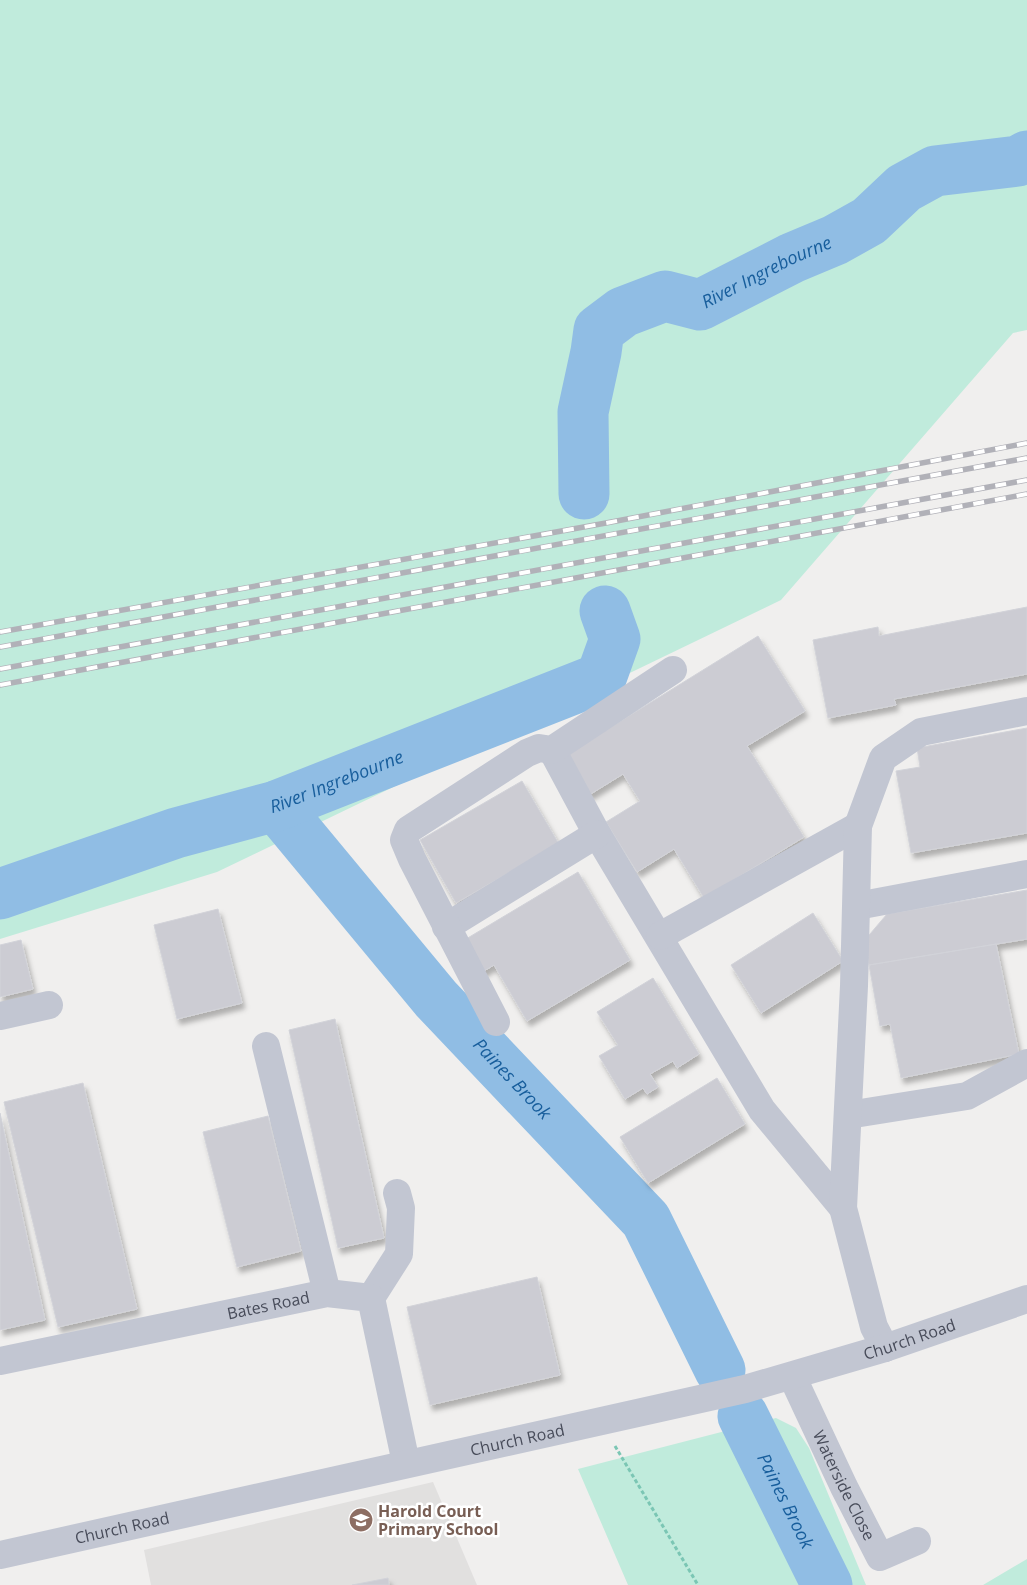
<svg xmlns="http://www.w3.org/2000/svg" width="1027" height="1585" viewBox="0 0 1027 1585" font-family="'Open Sans',sans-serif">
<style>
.education{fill:#e1e0df}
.green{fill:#c0ebdc}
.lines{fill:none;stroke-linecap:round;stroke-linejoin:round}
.river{stroke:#90bde4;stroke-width:51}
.building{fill:#ccccd3;stroke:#d2d3d9;filter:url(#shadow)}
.path{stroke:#7bc6b4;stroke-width:3;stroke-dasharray:4 2.5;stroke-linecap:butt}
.minor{stroke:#c2c6d2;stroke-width:28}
.rail-casing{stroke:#b1b1b8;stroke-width:5.5}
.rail{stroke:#fff;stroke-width:4;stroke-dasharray:11;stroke-linecap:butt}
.labels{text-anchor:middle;stroke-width:5;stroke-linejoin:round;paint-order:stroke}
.street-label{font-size:16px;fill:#484c5a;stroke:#fff}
.education-label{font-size:16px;font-weight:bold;fill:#785e54;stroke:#fff;text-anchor:start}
.water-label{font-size:18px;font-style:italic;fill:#185e9c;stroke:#fff}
</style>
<defs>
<filter id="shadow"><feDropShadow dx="3" dy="5.5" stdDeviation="2.5" flood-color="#0004"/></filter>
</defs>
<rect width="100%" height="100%" fill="#f0efee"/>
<path class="education" d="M433 1482 477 1585H151L144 1550Z"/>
<path class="green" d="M0 0H1027V330L1013 333 781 600 217 872 0 939Z
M776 1418 796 1428 809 1448 866 1585H628L578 1469Z
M1027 1559V1585H983Z"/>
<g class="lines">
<g class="river">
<path id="s1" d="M584 494 583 412 596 352 599 330 623 312 665 296 700 305 792 258 835 240 869 221 904 188 935 171 1018 161 1027 156"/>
<path id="s2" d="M276 806 436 999 646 1220 720 1370"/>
<path id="s3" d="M0 894 176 833 276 806 601 678 615 639 605 611"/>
<path id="s4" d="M743 1416 827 1585"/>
</g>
</g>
<path class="building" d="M1027 607V674L894 699 896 705 828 718 813 640 878 627 879 636Z
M758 636 805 711 747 746 804 837 704 898 674 849 637 872 606 822 640 801 623 774 589 795 564 756Z
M1027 728V833L911 853 896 771 920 767 917 748Z
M522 781 559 844 456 903 420 840Z
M578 872 630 960 527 1021 494 965 479 974 461 942Z
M1027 890V939L869 965 864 941 887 914Z
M218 909 242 1003 177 1019 154 925Z
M813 913 843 961 761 1013 731 965Z
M21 940 33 989 0 997V945Z
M996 944 1019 1054 901 1078 890 1024 880 1026 869 965Z
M653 978 699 1054 677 1068 673 1061 650 1074 658 1087 647 1094 643 1088 625 1099 599 1056 618 1045 597 1012Z
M335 1019 384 1238 338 1248 289 1030Z
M717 1078 745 1124 648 1183 620 1137Z
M83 1083 137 1309 58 1327 4 1102Z
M0 1113 45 1320 0 1330Z
M268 1116 301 1251 237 1267 203 1132Z
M537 1277 560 1375 430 1405 407 1307Z
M388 1578 389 1585H352Z"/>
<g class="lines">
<path class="path" d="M615 1446 698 1585"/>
<g class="minor">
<path d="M552 750 597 834 762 1110 843 1208"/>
<path d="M857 906 1027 874"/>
<path d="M446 927 597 834"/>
<path d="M660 936 858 826"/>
<path d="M0 1016 49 1005"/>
<path d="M496 1022 412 859 404 840 408 830 527 753 539 748 552 750 673 670"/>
<path d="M266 1046 327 1293"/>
<path d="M848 1115 967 1096 1027 1063"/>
<path d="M371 1298 399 1254 401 1208 397 1193"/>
<path d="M885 1348 874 1327 843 1208 854 986 858 826 883 758 921 732 1027 711"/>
<path id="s5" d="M0 1361 327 1293 371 1298 406 1463"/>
<path id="s6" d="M792 1376 844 1487 880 1557 917 1541"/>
<path id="s7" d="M0 1555 745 1389 885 1348 1027 1299"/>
</g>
<defs>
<path id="rail" d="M0 632 606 523 1027 443
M0 647 1027 458
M0 669 1027 480
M0 685 1027 494"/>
</defs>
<use href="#rail" class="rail-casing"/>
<use href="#rail" class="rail"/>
</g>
<defs>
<symbol id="school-disc" viewBox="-11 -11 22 22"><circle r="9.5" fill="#8d6e63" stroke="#fff"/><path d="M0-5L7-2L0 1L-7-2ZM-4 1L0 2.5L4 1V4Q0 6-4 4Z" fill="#fff"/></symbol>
</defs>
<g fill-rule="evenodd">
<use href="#school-disc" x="347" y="1506" width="28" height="28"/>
</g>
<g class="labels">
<g class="street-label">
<text dy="6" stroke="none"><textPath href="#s5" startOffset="274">Bates Road</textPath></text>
<text dy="6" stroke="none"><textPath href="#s7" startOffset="935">Church Road</textPath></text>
<text dy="6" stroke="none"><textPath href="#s7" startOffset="530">Church Road</textPath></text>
<text dy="6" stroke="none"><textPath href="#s6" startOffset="121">Waterside Close</textPath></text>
<text dy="6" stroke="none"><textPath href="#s7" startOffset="125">Church Road</textPath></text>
</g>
<g class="education-label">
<text x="378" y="1517">Harold Court<tspan x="378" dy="18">Primary School</tspan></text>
</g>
<g class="water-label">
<text dy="6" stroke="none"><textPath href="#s1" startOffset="351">River Ingrebourne</textPath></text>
<text dy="6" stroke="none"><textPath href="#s3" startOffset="355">River Ingrebourne</textPath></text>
<text dy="6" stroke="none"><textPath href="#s2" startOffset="361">Paines Brook</textPath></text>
<text dy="6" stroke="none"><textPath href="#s4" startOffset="95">Paines Brook</textPath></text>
</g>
</g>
</svg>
